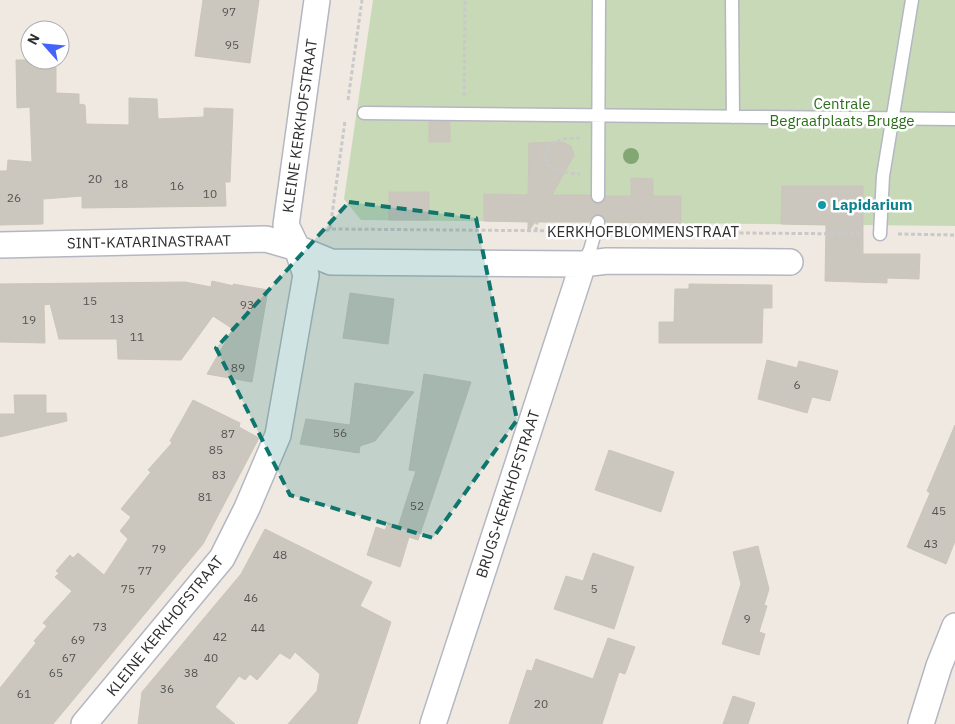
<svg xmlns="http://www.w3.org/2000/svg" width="955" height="724" viewBox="0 0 955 724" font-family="'IBM Plex Sans',sans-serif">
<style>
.cemetery{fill:#c8d9b8}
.building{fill:#cbc7bf;stroke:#cbc5ba}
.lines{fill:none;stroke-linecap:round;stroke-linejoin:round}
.lane-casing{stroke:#b4b7c1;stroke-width:15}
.street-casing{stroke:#b4b7c1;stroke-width:28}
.path{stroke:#c9c9c9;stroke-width:3;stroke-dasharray:4 2.5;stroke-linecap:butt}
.lane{stroke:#fff;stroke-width:12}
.street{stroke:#fff;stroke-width:25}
.tree{fill:#84a574}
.marked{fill:#0f766e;fill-opacity:0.2;stroke:#0f766e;stroke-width:4;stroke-dasharray:10 6;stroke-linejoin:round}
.culture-dot{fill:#0f9aa8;stroke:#fff;stroke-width:2}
.labels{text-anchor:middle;stroke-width:5;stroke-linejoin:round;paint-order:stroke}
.number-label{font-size:12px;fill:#555452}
.park-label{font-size:15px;fill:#2c6e1b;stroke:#fff}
.street-label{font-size:15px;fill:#2e2e2e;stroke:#fff}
.culture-label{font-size:15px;font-weight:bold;fill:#0d838f;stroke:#fff;text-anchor:start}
</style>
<rect width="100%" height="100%" fill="#efe9e1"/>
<path class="cemetery" d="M373 0H955V226L361 220 344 199Z"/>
<path class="building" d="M203 0H259L250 63 195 56Z
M16 60H56V93L79 94V104L85 105 86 124 129 125V98L157 99 158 119 204 117V108L233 109 230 182H225L226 206 82 208V196L43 199V224L0 225V171H7L8 160 32 162 30 107 17 108Z
M429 122H450V142H429Z
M562 142 571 146 574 155 552 195H590L594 203 598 204 605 200 606 196H631V178L653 179V196H681V223L606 222 603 216 597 214 592 217 589 222H535L528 232V222L484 221V194L528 195 529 143Z
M782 186H863V254H920L919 279 887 278V283L825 281 826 225 781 224Z
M389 192H429V220H389Z
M212 281 234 286 233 284 268 290 252 382 207 374 233 329 213 316 181 360 118 359 117 339H59L50 304 44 305 45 343 0 342V284L185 282 211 287Z
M689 284 772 285V308H763L762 343H659V322H674L675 289H689Z
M350 293 394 299 388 344 343 338Z
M767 360 797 368 799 361 838 371 830 401 812 397 807 413 758 399Z
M424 374 471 382 418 540 409 537 400 567 367 555 376 527 385 530 388 523 398 527 416 471 409 470Z
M355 383 414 392 375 441 360 446 359 453 300 444 306 419 350 425Z
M14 395H46V413H66L67 421 0 437V414H15Z
M193 400 240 423 239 427 259 438 203 544 53 724H0V688L36 643 34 641 47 626 43 623 72 591 55 577 59 573 56 571 70 555 73 558 78 553 104 575 128 539 120 531 131 517 121 509 151 472 148 470 172 443 170 441Z
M955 425V541L946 564 907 547 930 493 927 491Z
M609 450 674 472 661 512 595 490Z
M265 529 372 582 360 606 391 622 357 724H288L317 691 320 674 295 652 290 659 280 653 257 680 250 674 245 680 239 676 215 707 235 724H138L142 692 241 574Z
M758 546 769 589 764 605 767 606 759 632 765 634 759 655 722 644 741 584 733 552Z
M593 553 634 567 614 629 554 609 566 576 583 581Z
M608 638 635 647 625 674 619 672 602 724H509L527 670 532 671 536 659 593 679Z
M733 696 755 703 748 724H723Z"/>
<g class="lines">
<defs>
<path id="lane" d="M732 0 733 117
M364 113 955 119
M598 196 599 0
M880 234 883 176 912 0
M583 264 590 250 598 222"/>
<path id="street" d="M0 245 266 239 297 248 331 262 583 264 607 261 790 262
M84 724 222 558 247 508 278 435 306 275 297 248 286 225 317 0
M433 724 583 264
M921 724 939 666 955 626"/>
</defs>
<use href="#lane" class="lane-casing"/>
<use href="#street" class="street-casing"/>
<path class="path" d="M464 96 465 0
M348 100 362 0
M580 138 562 139 550 144C534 170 562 172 580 174
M330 229 345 121
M326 231 330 229 574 231
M536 231 537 222
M616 232 862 234
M898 234 955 235"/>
<use href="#lane" class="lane"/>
<use href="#street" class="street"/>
</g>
<circle class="tree" cx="631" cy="156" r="8"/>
<path class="marked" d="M349 202 476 218 517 420 433 538 290 495 216 348Z"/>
<circle class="culture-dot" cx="822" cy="205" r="5"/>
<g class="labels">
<g class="number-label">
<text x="229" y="16">97</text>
<text x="232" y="49">95</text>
<text x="95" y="183">20</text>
<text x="121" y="188">18</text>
<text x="177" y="190">16</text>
<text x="210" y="198">10</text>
<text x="14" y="202">26</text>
<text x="90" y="305">15</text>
<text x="247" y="309">93</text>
<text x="117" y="323">13</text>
<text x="29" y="324">19</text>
<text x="137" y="341">11</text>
<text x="238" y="372">89</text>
<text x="797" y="389">6</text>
<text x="340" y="437">56</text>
<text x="228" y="438">87</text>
<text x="216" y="454">85</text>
<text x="219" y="479">83</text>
<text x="205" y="501">81</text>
<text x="417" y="510">52</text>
<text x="939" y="515">45</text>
<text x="931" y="548">43</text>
<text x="159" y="553">79</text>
<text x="280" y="559">48</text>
<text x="145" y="575">77</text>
<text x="128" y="593">75</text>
<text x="594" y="593">5</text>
<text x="251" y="602">46</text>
<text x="747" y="623">9</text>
<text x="100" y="631">73</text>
<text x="258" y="632">44</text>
<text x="220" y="641">42</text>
<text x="78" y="644">69</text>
<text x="69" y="662">67</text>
<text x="211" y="662">40</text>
<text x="56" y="677">65</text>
<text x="191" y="677">38</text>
<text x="167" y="693">36</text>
<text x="24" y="698">61</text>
<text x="541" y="708">20</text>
</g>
<g class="park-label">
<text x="842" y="109">Centrale<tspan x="842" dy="17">Begraafplaats Brugge</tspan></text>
</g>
<g class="street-label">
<text transform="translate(300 126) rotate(-82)" y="5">KLEINE KERKHOFSTRAAT</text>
<text x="643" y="237">KERKHOFBLOMMENSTRAAT</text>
<text transform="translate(149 242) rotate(-1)" y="5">SINT-KATARINASTRAAT</text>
<text transform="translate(508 494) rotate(-72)" y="5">BRUGS-KERKHOFSTRAAT</text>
<text transform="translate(165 626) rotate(-51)" y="5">KLEINE KERKHOFSTRAAT</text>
</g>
<g class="culture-label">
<text x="832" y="210">Lapidarium</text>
</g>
</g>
<g transform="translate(45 45) rotate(297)"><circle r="24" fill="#ffffff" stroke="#ababab"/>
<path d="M0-4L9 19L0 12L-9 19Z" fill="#4264fb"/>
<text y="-8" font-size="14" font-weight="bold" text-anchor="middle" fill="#2e2e2e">N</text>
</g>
</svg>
